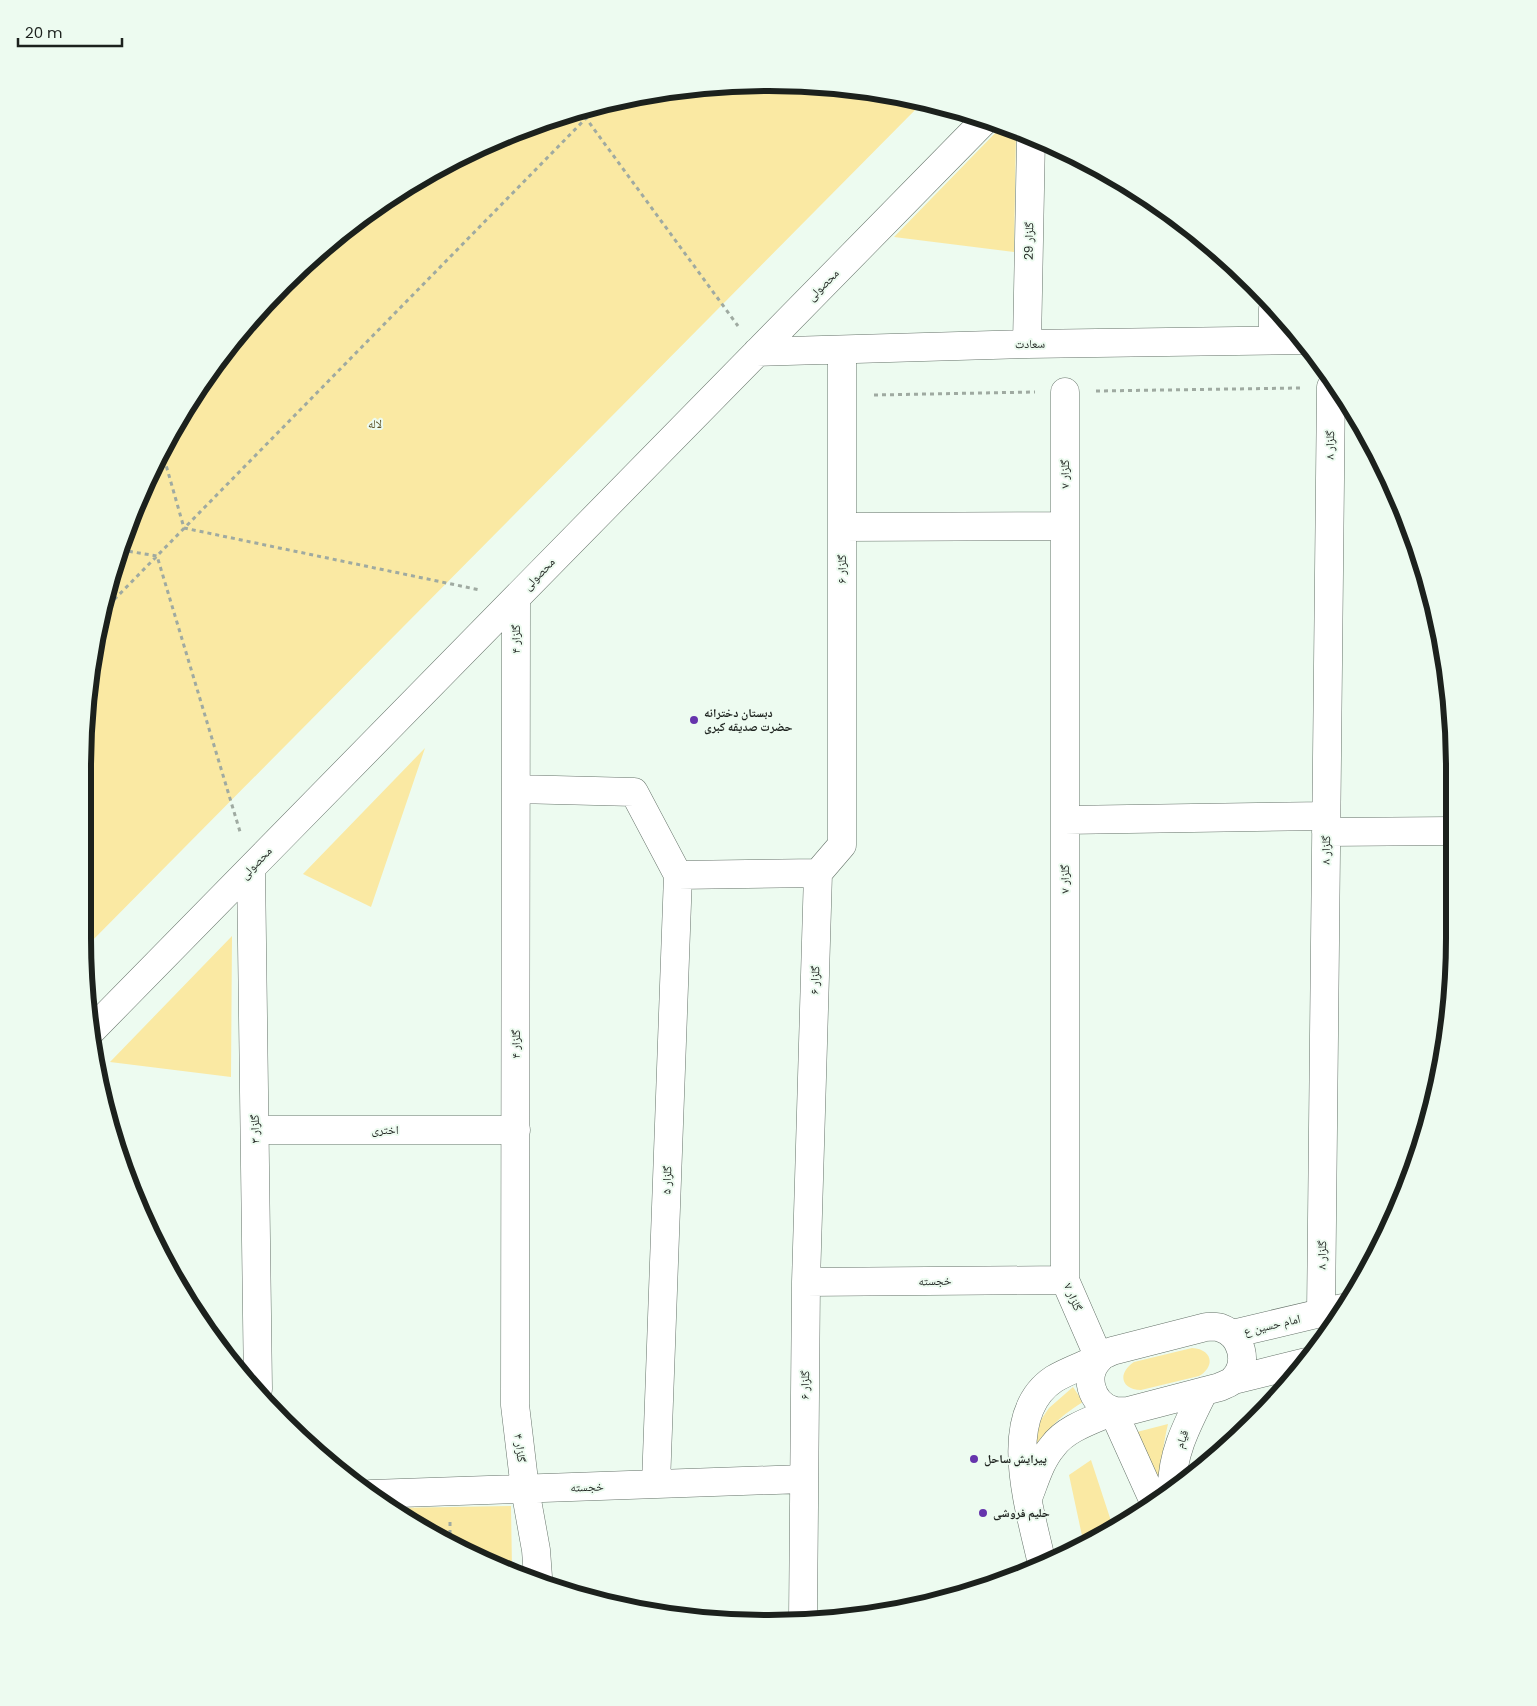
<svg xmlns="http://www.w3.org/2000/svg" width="1537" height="1706" viewBox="0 0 1537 1706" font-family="Poppins,'Noto Naskh Arabic',sans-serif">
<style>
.green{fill:#fae9a3}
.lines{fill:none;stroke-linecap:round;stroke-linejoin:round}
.minor-casing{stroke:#66736a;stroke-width:29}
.path{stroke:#9faaa1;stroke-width:3;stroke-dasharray:4 4;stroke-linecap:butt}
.minor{stroke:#fff;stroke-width:28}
.poi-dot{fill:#6534ac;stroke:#edfbf0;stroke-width:2}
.labels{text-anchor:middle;stroke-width:4;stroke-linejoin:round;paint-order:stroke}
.street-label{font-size:12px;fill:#1c211d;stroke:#edfbf0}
.park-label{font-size:12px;fill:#5a5026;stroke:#edfbf0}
.poi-label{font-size:12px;font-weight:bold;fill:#1c211d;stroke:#edfbf0;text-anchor:start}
.rim{fill:none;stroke:#1c211d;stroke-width:6}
</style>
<rect width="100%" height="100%" fill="#edfbf0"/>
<path class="green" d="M724 84 858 88 922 103 84 949V724L96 635 135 506 175 425 253 316 351 224 465 153 591 106Z
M1003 125 1016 131 1014 252 894 237Z
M425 748 371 907 303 874Z
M232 936 231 1077 110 1062Z
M1192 1348C1212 1349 1216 1366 1199 1376L1141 1390C1121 1390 1117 1373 1134 1362Z
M1073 1387 1083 1402C1054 1420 1044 1432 1031 1463L1036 1427 1049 1408Z
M1168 1424C1162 1449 1160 1470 1163 1496L1133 1433Z
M1091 1460 1113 1527 1084 1545 1069 1475Z
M511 1506 512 1569 465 1553 394 1508Z"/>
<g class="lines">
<defs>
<path id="minor" d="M1273 340V309
M1027 344 1031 138
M757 352 1027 344 1302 340
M842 527 1065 526
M516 598 515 1405 525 1489 536 1550 538 1577
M516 789 634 792 678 875 656 1484
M1065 820 1326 816
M1326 832 1453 831
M251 868 258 1389
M678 875 818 873
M92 1030 987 118
M255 1130H516
M806 1282 1065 1280
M1321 1313 1331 387
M1206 1327C1210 1327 1217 1326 1221 1328 1242 1335 1249 1363 1234 1379 1231 1383 1224 1385 1220 1387L1128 1411C1123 1411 1116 1412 1112 1410 1091 1403 1083 1375 1099 1359 1102 1355 1108 1353 1112 1351Z
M1232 1334 1342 1308
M1234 1380 1306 1362
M1172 1491C1171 1454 1188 1423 1204 1391
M371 1494 803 1479
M1028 1498C1035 1481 1040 1461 1053 1446 1066 1428 1093 1420 1113 1411L1154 1502
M1042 1564C1031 1512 998 1416 1054 1379 1067 1371 1085 1365 1099 1358L1065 1280V392
M803 1619 806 1282 818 873 842 845V350"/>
</defs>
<use href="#minor" class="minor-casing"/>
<path class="path" d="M580 110 738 326
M1096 391 1300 388
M874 395 1035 392
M162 451 184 528 480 590
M121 550 157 556 241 835
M103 611 599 105
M450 1522V1543"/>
<use href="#minor" class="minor"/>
</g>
<g class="poi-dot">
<circle cx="694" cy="720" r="5"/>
<circle cx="974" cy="1459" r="5"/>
<circle cx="983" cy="1513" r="5"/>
</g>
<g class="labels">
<g class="street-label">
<text transform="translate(1029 241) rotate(-89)" y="4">گلزار 29</text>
<text transform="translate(823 285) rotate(-45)" y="4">محصولی</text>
<text transform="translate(1030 344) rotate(-1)" y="4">سعادت</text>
<text transform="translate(1330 445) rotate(-89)" y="4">گلزار ۸</text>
<text transform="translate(1065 474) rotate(-90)" y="4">گلزار ۷</text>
<text transform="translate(842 569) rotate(-90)" y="4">گلزار ۶</text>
<text transform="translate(539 574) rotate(-46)" y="4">محصولی</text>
<text transform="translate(516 639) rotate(-90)" y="4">گلزار ۴</text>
<text transform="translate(1326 850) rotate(-89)" y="4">گلزار ۸</text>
<text transform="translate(256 863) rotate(-46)" y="4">محصولی</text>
<text transform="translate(1065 879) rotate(-90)" y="4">گلزار ۷</text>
<text transform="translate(815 980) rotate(-88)" y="4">گلزار ۶</text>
<text transform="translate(516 1044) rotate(-90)" y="4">گلزار ۴</text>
<text transform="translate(255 1129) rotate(-91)" y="4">گلزار ۳</text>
<text x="385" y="1134">اختری</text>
<text transform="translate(667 1180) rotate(-88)" y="4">گلزار ۵</text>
<text transform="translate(1322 1255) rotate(-89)" y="4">گلزار ۸</text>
<text transform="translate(935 1281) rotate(-1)" y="4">خجسته</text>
<text transform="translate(1073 1297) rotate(67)" y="4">گلزار ۷</text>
<text transform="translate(1272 1325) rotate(-13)" y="4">امام حسین ع</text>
<text transform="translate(805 1385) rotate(-89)" y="4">گلزار ۶</text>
<text transform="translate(1182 1439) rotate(-71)" y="4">قیام</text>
<text transform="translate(520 1448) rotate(83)" y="4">گلزار ۴</text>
<text transform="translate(587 1487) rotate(-2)" y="4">خجسته</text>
</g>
<g class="park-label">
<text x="375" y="428">لاله</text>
</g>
<g class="poi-label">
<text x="704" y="717">دبستان دخترانه<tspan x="704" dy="14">حضرت صدیقه کبری</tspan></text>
<text x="984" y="1463">پیرایش ساحل</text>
<text x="993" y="1517">حلیم فروشی</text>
</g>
</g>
<path d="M0 0H1537V1706H0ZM768 91H769A677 677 0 0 1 1446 768V938A677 677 0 0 1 769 1615H768A677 677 0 0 1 91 938V768A677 677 0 0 1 768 91Z" fill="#edfbf0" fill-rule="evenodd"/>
<path class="rim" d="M768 91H769A677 677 0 0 1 1446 768V938A677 677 0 0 1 769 1615H768A677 677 0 0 1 91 938V768A677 677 0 0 1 768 91Z"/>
<path d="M18 38v8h104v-8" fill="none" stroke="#1c211d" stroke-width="2.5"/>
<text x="25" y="38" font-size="15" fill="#1c211d" stroke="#edfbf0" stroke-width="4" paint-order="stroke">20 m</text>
</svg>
